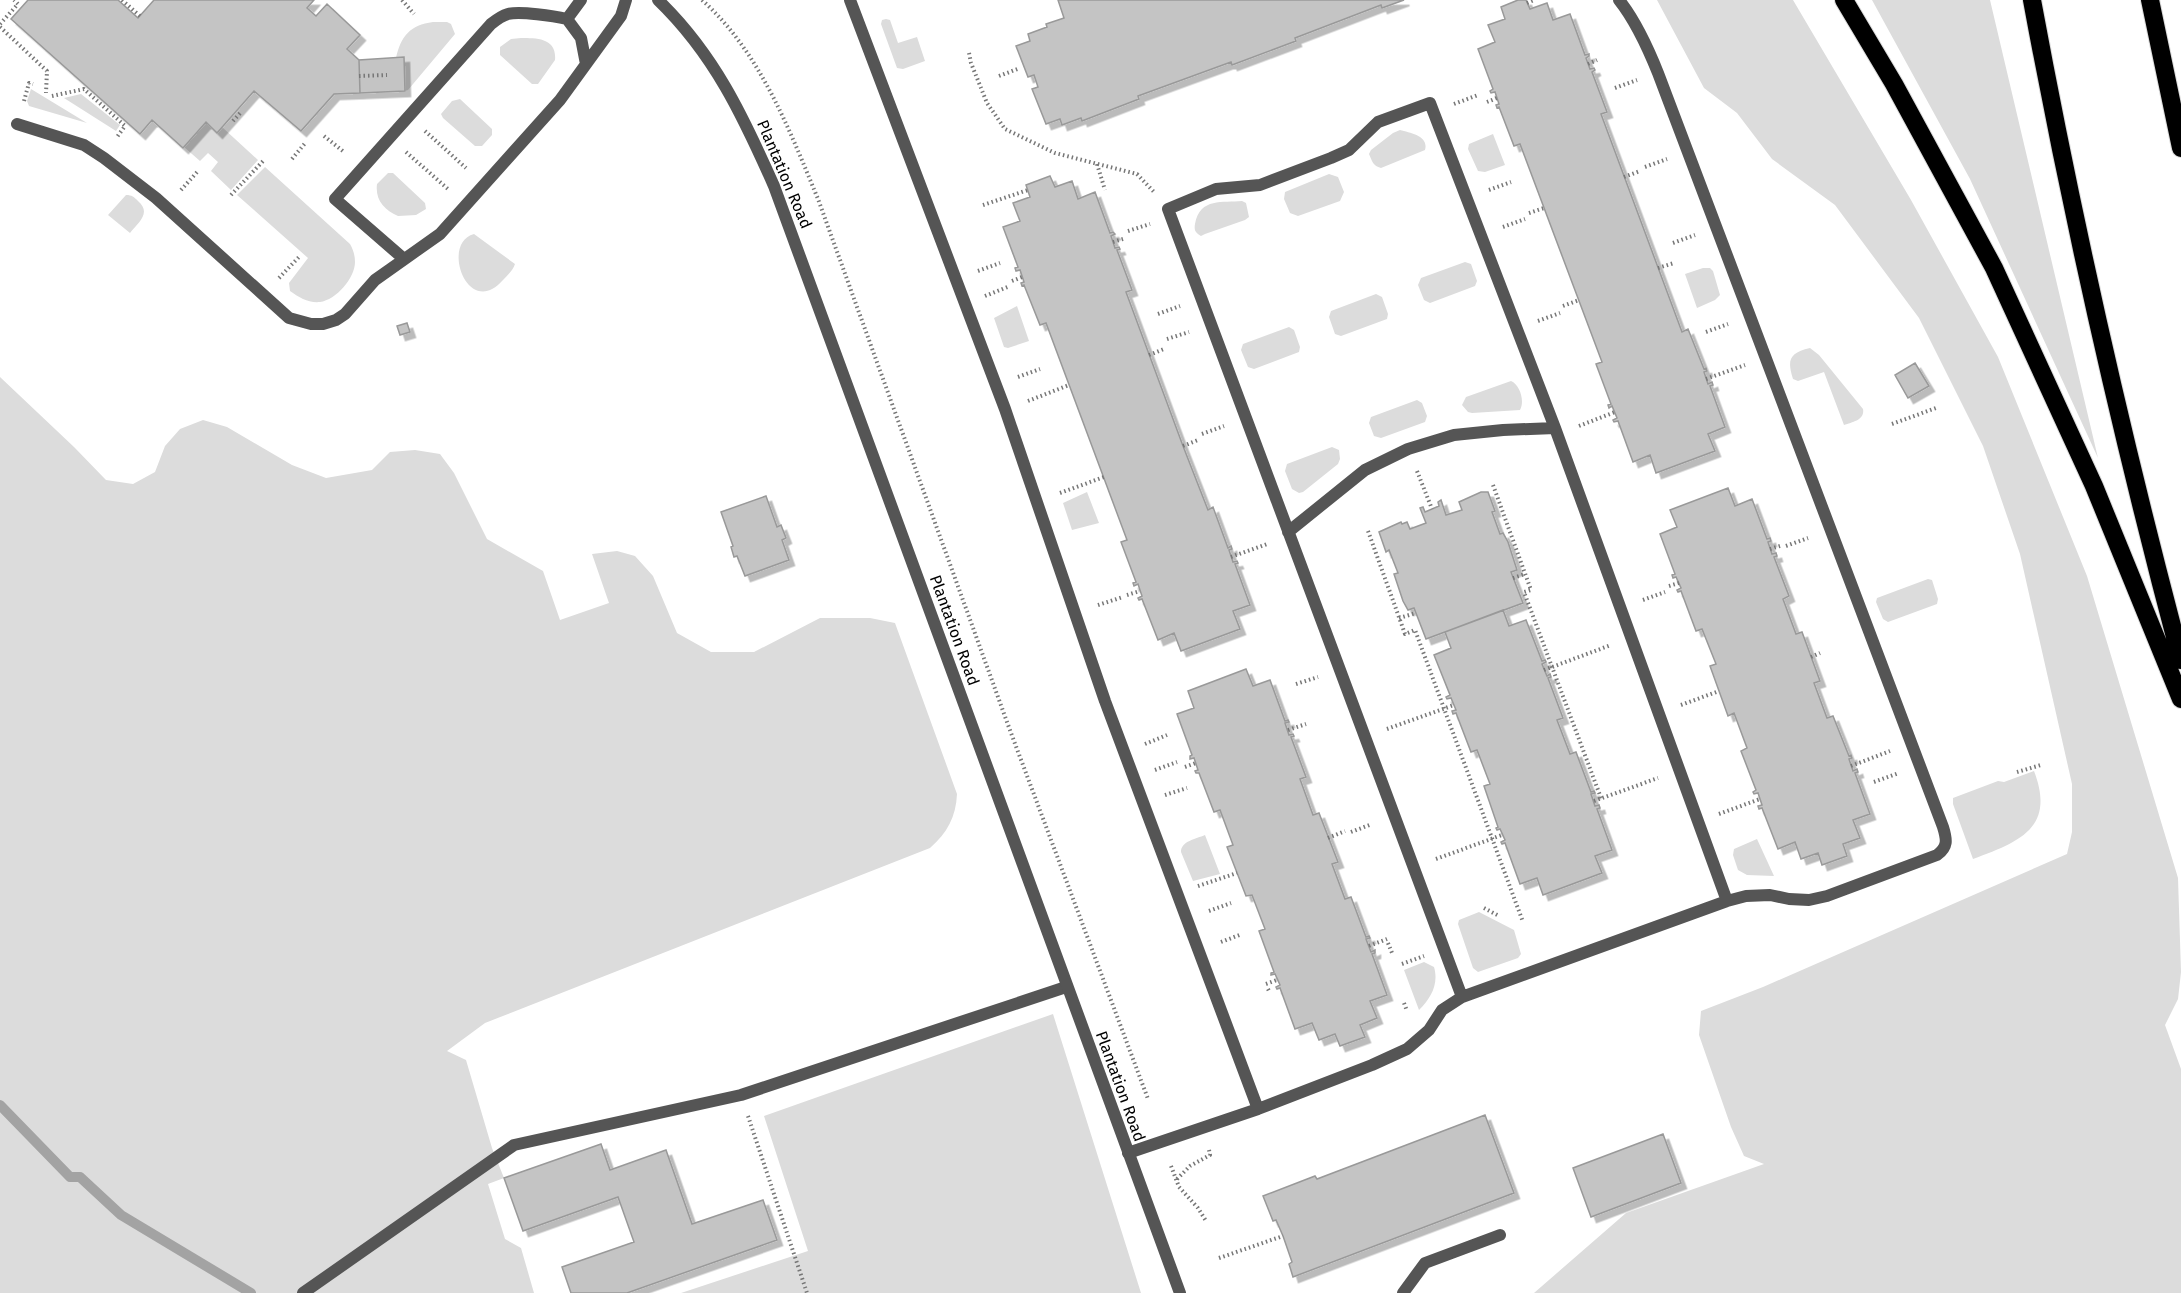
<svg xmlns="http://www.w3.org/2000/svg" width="2181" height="1293" viewBox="0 0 2181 1293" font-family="'Fira Sans',sans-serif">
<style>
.green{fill:#dcdcdc}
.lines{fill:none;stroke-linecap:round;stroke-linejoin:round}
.stream{stroke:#a3a3a3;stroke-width:10}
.building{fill:#c4c4c4;stroke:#999;stroke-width:1.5;filter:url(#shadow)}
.motorway-casing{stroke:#dbdbdb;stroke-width:20}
.path{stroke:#777;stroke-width:4;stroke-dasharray:1.5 3;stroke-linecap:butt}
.service{stroke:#555;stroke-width:12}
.minor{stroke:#555;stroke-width:12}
.motorway{stroke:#000;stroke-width:18}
.labels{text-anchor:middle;stroke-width:4.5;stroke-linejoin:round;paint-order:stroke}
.street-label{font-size:16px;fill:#000;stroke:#fff}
</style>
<defs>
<filter id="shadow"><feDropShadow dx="5.5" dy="5.5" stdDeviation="0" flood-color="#0004"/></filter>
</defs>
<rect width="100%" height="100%" fill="#fff"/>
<path class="green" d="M1657 0H1793L1911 200 1998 357 2087 576 2178 878 2181 972 2178 999 2165 1025 2181 1069V1293H1534L1626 1213 1764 1164 1744 1156 1731 1127 1699 1035 1701 1011 1763 987 2067 854 2072 832V784L2020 554 1983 446 1919 318 1835 205 1772 159 1737 113 1704 88Z
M1872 0H1990L2098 458 1970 179Z
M886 19 890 20 898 43 917 37 925 61 903 69 897 68 881 24 882 20Z
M433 22H447L451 24 455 34 408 90 401 92 405 90 404 58H396C401 36 410 25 433 22Z
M521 38C537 38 557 38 555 60L538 84H532L500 55V47L511 39Z
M31 89 87 123 29 106 27 101Z
M81 94 120 125 116 131 64 98Z
M460 99 492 129V135L482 146H475L443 118 441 114 452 101Z
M206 122 217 132 222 127 258 160 231 190 211 171 218 162 208 153 200 161 184 147Z
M1400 130C1411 133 1429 136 1425 150L1381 168C1373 166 1372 161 1369 154L1371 150 1393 133Z
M1493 134 1505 165 1485 172 1478 171 1468 149 1469 144Z
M265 167 350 244C353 249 355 255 355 262 355 278 336 300 320 302 308 303 300 298 290 291L289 283 308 258 237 195Z
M388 173H393L425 203 426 209 416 215 398 216C384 210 375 200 377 184Z
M1329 174 1338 177 1344 192 1340 201 1298 216 1290 213 1284 199 1285 192Z
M126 195C132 195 134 197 138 201 152 213 138 223 130 233L108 215Z
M1242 201 1246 203 1249 217 1245 220 1205 234 1201 236C1195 232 1194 230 1195 224 1200 197 1223 203 1242 201Z
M474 234 515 264C513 270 508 275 503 280 468 320 440 243 474 234Z
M1465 262 1471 264 1477 281 1475 286 1430 303 1424 300 1418 285 1421 278Z
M1703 268H1710L1713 271 1720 295 1715 300 1697 308 1685 274Z
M1376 294 1382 297 1388 314 1387 319 1341 336 1335 334 1329 317 1331 311Z
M1017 306 1029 341 1008 348 1004 347 994 318Z
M1289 327 1294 330 1300 347 1299 352 1254 369 1248 367 1241 350 1243 344Z
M1810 348 1819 355 1863 409C1865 420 1853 422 1844 425L1824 372 1798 381 1793 379C1787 360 1789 353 1810 348Z
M0 377 74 447 106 480 133 484 155 472 165 446 180 429 203 420 227 427 292 465 326 478 372 470 390 452 415 450 440 454 454 473 487 539 543 571 560 620 609 603 592 554 617 551 635 556 653 576 677 633 711 652H754L820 618H870L895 623 957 794C956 817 947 833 930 848L485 1023 447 1051 466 1060 492 1148 504 1178 488 1184 505 1239 521 1248 534 1293H0Z
M1511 381C1520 385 1525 401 1520 410L1472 413 1468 412 1462 405 1466 397Z
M1417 400 1422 403 1427 416 1425 422 1381 438 1374 436 1369 423 1371 417Z
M1332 447 1339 450 1340 459 1338 464 1303 492 1299 493 1292 489 1285 471 1287 464Z
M1087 492 1099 523 1072 530 1063 503Z
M1928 579 1932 580 1938 599 1937 604 1888 622 1883 619 1876 602 1877 598Z
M2034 771C2056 828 2019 842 1973 859L1953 804V798L1998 781 2004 782Z
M1205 835 1220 874 1193 881 1181 852C1181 841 1196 839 1205 835Z
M1757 839 1774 876 1747 875 1738 870 1733 855 1734 849Z
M1479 912 1514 930 1521 954 1518 958 1478 972 1473 968 1458 924 1459 920Z
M1424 962 1434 967C1439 984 1431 998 1419 1010L1404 970Z
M1053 1014 1141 1293H681L808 1251 764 1116Z"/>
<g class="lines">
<path class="stream" d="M0 1105 70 1177H80L121 1215 251 1293"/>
</g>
<path class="building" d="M28 0H118L138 18 154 0H314L307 8 316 16 327 4 360 35 347 49 359 60 360 93 334 94 301 131 254 91 217 133 206 122 183 148 152 120 140 134 11 19Z
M1058 0H1404L1382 8 1381 5 1295 38 1296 41 1232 65 1231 62 1138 96 1139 99 1082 121 1081 118 1062 125 1060 119 1046 124 1032 89 1038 87 1034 75 1028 77 1016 46 1030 41 1028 34 1047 27 1046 24 1064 18Z
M1518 0H1526L1530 9 1547 3 1553 20 1570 14 1585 55 1589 54V56L1586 58 1590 69 1594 68 1595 70 1592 72 1607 112 1601 114 1682 332 1688 329 1704 369 1706 368 1707 371 1704 372 1708 384 1712 382 1713 385 1710 386 1725 427 1708 434 1715 451 1656 473 1650 455 1633 462 1618 421 1614 422 1613 420 1617 418 1612 406 1609 408 1608 405 1611 404 1596 364 1602 362 1520 144 1514 146 1499 107 1497 108 1496 105 1499 104 1495 92 1491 93 1490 91 1493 89 1478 49 1495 42 1488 25 1505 19 1501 7Z
M404 57 405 91 360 93 359 60Z
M1050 176 1055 187 1072 181 1078 199 1095 192 1110 233 1113 232 1115 234 1111 236 1115 248 1119 247 1120 249 1117 250 1132 290 1126 292 1183 446 1208 510 1213 507 1228 548 1231 546 1232 549 1229 550 1233 562 1237 561 1238 563 1235 564 1250 605 1233 611 1240 629 1181 651 1174 633 1158 640 1142 599 1139 600 1138 598 1142 596 1138 584 1134 586 1133 583 1136 582 1121 542 1127 540 1046 323 1040 325 1024 285 1022 286 1021 283 1024 282 1020 270 1016 271 1015 268 1018 267 1003 227 1020 221 1013 203 1030 197 1026 185Z
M407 323 410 332 400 335 397 326Z
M1915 363 1929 386 1908 398 1895 375Z
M1728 488 1735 506 1752 499 1767 539 1770 538 1771 541 1768 542 1772 554 1776 553 1777 556 1774 557 1789 596 1783 599 1796 634 1802 632 1820 681 1814 683 1827 718 1833 716 1849 756 1851 755 1852 758 1849 759 1853 771 1857 769 1858 772 1855 773 1870 814 1853 820 1860 838 1843 844 1847 856 1822 865 1818 853 1801 859 1795 842 1778 849 1762 808 1759 809 1758 806 1762 805 1758 793 1754 794 1753 792 1756 790 1741 751 1747 748 1734 713 1728 716 1710 666 1716 664 1702 629 1696 631 1681 591 1678 592 1677 590 1681 588 1676 577 1673 578 1672 575 1675 574 1660 534 1677 527 1670 510Z
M1481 492H1488L1495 511 1492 512 1500 534 1503 533 1508 542 1517 570 1511 572 1523 603 1426 639 1414 608 1408 610 1403 601 1394 574 1398 573 1389 550 1386 552 1379 532 1401 522 1402 524 1407 522 1410 529 1426 523 1420 508 1423 507 1425 512 1439 506 1438 502 1441 500 1446 515 1462 510 1459 502Z
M766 496 777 527 781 525 786 538 782 540 789 560 745 576 737 556 734 557 731 547 733 546 721 512Z
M1503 610 1509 626 1526 620 1542 661 1545 660 1546 662 1542 664 1547 676 1550 674 1551 677 1548 678 1563 718 1557 720 1570 754 1576 752 1591 792 1594 791 1595 793 1591 794 1595 806 1599 805 1600 808 1597 809 1612 850 1595 856 1602 873 1543 895 1537 878 1520 884 1505 843 1502 844 1501 842 1505 840 1500 829 1497 830 1496 828 1498 827 1484 786 1490 784 1477 750 1471 752 1456 713 1453 714 1452 711 1456 710 1451 698 1447 699 1446 697 1450 695 1434 655 1451 648 1445 632Z
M1246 669 1253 686 1270 680 1285 721 1288 720 1289 722 1285 723 1289 735 1293 734 1294 736 1291 737 1306 777 1300 779 1313 815 1319 813 1338 862 1332 864 1345 899 1351 897 1366 937 1369 936 1370 938 1366 939 1371 952 1375 950V953L1372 954 1387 995 1370 1001 1377 1018 1360 1025 1365 1037 1340 1046 1335 1034 1319 1040 1312 1023 1295 1029 1280 988 1277 989 1276 987 1280 985 1275 974 1271 975V973L1274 972 1259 931 1265 929 1252 895 1246 896 1227 847 1233 845 1220 810 1214 812 1199 773H1196L1195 771 1198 770 1194 758 1190 759V756L1192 755 1177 714 1194 708 1188 691Z
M1485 1115 1514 1193 1293 1277 1289 1264 1292 1262 1283 1236 1276 1220 1273 1221 1263 1196 1315 1176 1317 1179Z
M1663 1134 1681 1183 1591 1217 1573 1168Z
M601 1144 610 1170 666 1150 692 1224 763 1200 777 1240 627 1293H571L562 1267 634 1242 618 1197 523 1231 504 1178Z"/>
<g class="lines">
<defs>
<path id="motorway" d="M1844 0 1894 84 1994 268 2094 486 2181 699
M2032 0C2073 222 2123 442 2181 660
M2150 0 2181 148"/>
</defs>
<use href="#motorway" class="motorway-casing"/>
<path class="path" d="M122 0 140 16
M402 0 414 14
M702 0C760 52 789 129 818 199L1011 733 1148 1099
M1527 3 1534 0
M0 24 18 4 14 0
M0 27 47 71 46 93
M969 53 971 63 987 103 1005 129 1055 153 1137 174 1154 192
M1588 64 1597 60
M359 76 387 75
M999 76 1020 68
M1615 88 1637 80
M52 96 84 89 125 126 117 137
M24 101 29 83 33 84
M1487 102 1497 98
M1454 104 1478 95
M233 121 242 111
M425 131 466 168
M324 136 344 152
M406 152 448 189
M292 159 306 142
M1097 164 1105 190
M1645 167 1667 159
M1624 177 1640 171
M181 190 198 171
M1489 190 1511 182
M231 195 264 160
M983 205 1028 190
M1529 213 1544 208
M1503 227 1525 219
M1128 231 1150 224
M1113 242 1123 239
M1673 243 1695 235
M1658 268 1674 263
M978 271 1000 263
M279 278 299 257
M1012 281 1022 277
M985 296 1010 286
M1563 306 1579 300
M1158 314 1180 306
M1538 321 1560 313
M1706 332 1728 324
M1167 339 1189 332
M1149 355 1164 349
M1018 377 1040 369
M1706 379 1745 365
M1028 401 1069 385
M1892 424 1936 408
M1579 426 1615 412
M1202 434 1224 426
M1183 446 1198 440
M1417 471 1432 509
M1493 485 1531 590 1524 592 1601 798
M1060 493 1104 477
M1368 531 1405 634 1415 630 1523 922
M1786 546 1808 538
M1770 549 1780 546
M1231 557 1267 544
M1513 578 1525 574
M1669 586 1679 583
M1127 595 1140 591
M1643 600 1665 592
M1098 605 1123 597
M1399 618 1416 613
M1811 657 1820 653
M1544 670 1611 645
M1296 684 1318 677
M1681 705 1719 691
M1387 729 1454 705
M1288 730 1306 724
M1145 744 1167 735
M1851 766 1890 751
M1185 767 1196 763
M1155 770 1177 762
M2017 772 2041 765
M1874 782 1899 773
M1165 795 1187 788
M1594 801 1658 778
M1719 814 1760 799
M1351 832 1372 824
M1328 838 1345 831
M1436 859 1502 835
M1198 886 1237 873
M1484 908 1499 916
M1209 911 1231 903
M1221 942 1242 934
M1388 943 1392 953
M1369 946 1387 939
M1402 964 1424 956
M1266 984 1277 980
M1268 989 1270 993
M1404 1003 1407 1011
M748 1116 807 1293
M1171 1166 1179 1187 1198 1208 1206 1221
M1177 1179 1190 1166 1210 1155 1209 1150
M1219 1258 1283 1236"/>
<path class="service" d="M850 0 1005 409 1105 701 1258 1109
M567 19 581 0
M17 124 84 145 104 158 156 198 289 318 311 324H323L336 320 345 314 375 280 440 234 560 100 621 16 626 0
M404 259 335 199 491 24C496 20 501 16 508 14 520 11 554 16 567 19L581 38 586 64
M1288 532 1365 470 1408 449 1454 435 1503 430 1555 428
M1462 997 1168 209 1216 189 1260 185 1331 158 1349 150 1378 122 1430 103 1555 428 1727 901
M1128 1153 1258 1109 1372 1065 1407 1049 1429 1030 1442 1010 1462 997 1727 901 1746 896 1770 895 1789 899 1809 900 1827 896 1937 855C1948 847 1947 840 1943 827L1658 73C1648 48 1635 20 1619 0
M303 1293 514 1145 741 1095 1066 987
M1403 1293 1425 1263 1500 1235"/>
<path class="minor" d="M658 0C714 54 743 116 774 186L1180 1293"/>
<use href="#motorway" class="motorway"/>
</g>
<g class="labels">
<g class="street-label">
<text transform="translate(785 174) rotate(67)" y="6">Plantation Road</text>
<text transform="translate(955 630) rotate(70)" y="6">Plantation Road</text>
<text transform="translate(1121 1086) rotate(70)" y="6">Plantation Road</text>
</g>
</g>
</svg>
